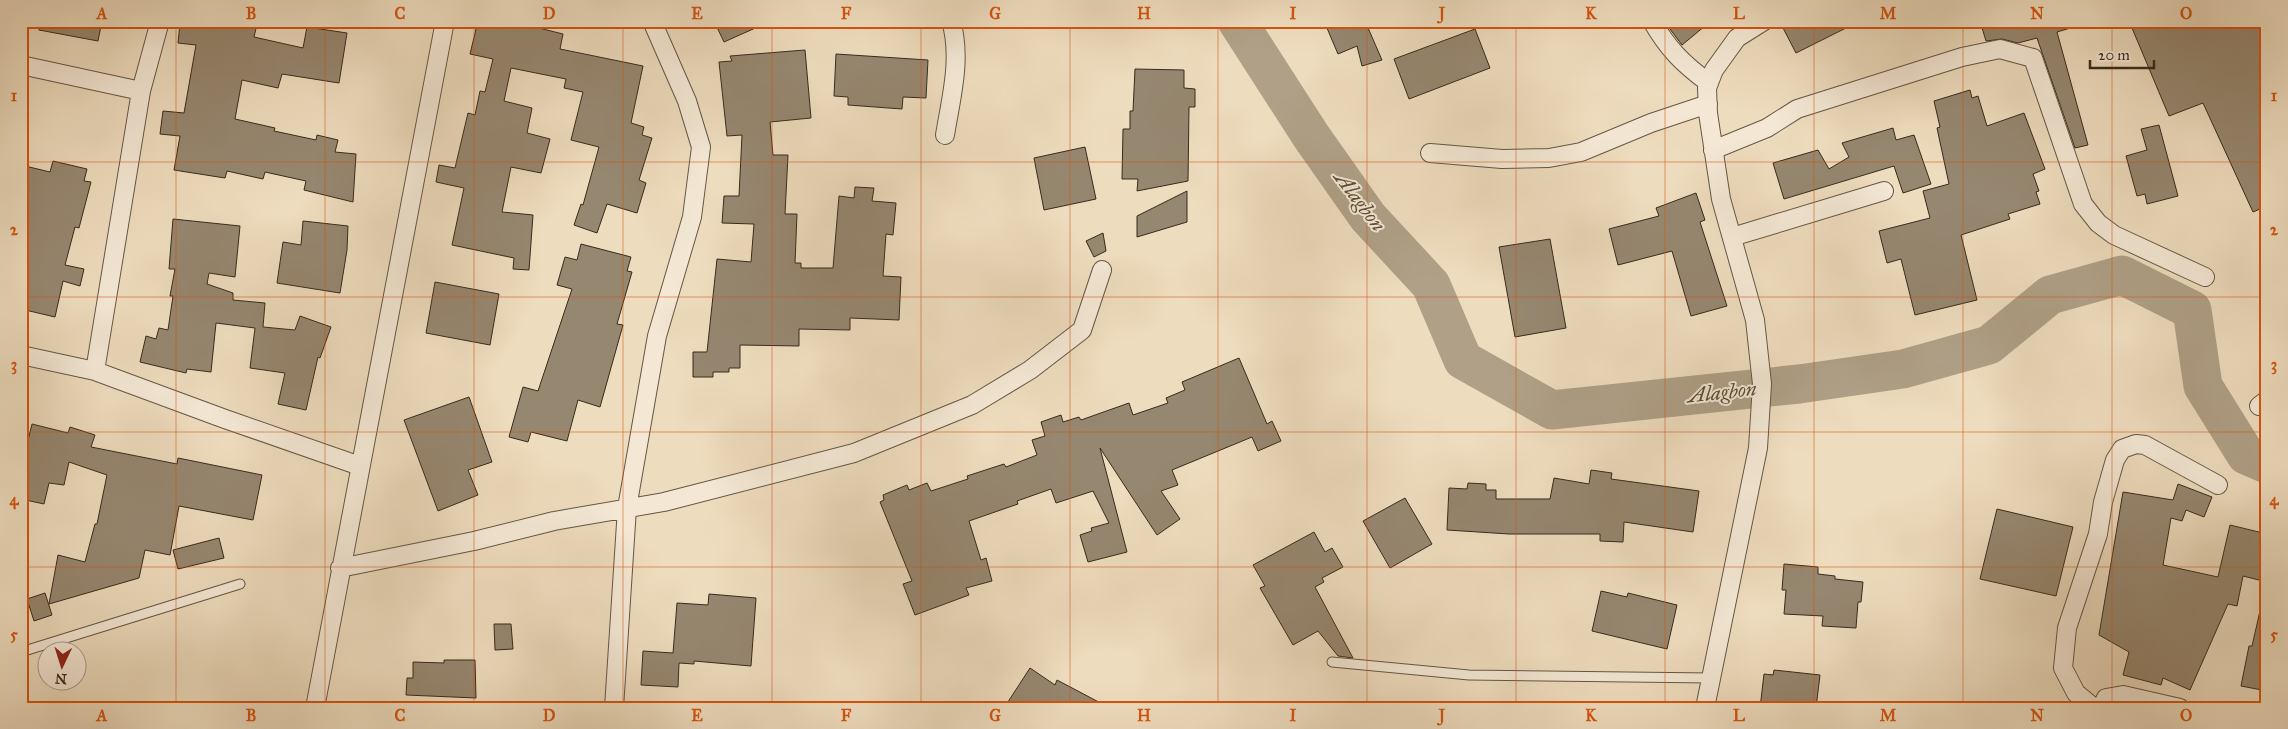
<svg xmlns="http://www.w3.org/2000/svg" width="2288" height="729" viewBox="0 0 2288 729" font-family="'IM FELL Great Primer',serif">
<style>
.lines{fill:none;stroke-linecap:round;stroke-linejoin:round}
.river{stroke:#afa087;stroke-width:39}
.building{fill:#968770;stroke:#362b1b}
.lane-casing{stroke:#645744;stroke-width:11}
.street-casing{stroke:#645744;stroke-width:20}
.lane{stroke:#f4e8d5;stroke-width:9}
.street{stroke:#f4e8d5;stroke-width:18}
.grid{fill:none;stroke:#d6540e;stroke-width:1;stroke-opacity:0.55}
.labels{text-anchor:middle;stroke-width:4;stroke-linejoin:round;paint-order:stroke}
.water-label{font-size:21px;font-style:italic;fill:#5a4e3b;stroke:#f4e8d5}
.neatline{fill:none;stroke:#d6540e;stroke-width:2}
.grid-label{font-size:16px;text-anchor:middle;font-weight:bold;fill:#d6540e}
</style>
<rect width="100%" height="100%" fill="#eedcbe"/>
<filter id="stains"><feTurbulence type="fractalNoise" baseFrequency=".004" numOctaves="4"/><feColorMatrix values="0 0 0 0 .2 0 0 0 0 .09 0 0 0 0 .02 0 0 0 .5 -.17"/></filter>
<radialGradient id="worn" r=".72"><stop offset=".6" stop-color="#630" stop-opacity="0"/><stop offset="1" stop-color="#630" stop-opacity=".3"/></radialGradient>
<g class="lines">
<path class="river" d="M1237 21 1311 136 1368 217 1431 285 1463 360 1552 410 1799 384 1903 369 1989 345 2050 295 2122 275 2192 310 2203 386 2246 455 2267 464"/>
</g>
<path class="building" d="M40 21H102L98 41 39 30Z
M211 21H246L257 24 254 37 303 48 307 27 347 33 339 83 282 74 278 88 242 80 235 119 275 128 274 131 316 140 317 135 338 140 335 152 356 154 353 202 304 190 306 181 265 172 263 179 227 171 225 178 174 170 180 136 160 134 163 111 184 113 196 45 178 43 180 23 209 28Z
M478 21H511L563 34 560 49 643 66 631 123 644 127 642 135 652 138 639 180 646 183 637 213 607 204 597 233 574 225 581 204 583 205 599 147 571 140 583 92 564 88 566 79 511 68 504 101 532 108 527 133 550 139 541 173 511 167 502 212 533 215 529 270 513 269 514 258 452 245 464 188 436 182 439 165 455 168 468 113 475 115 480 91 485 92 493 59 470 54Z
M714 21H771L724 42Z
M1324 21H1365L1382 60 1362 66 1357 46 1338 54Z
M1680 21H1711L1682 45 1670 29Z
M1792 21H1860L1796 53 1782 26Z
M1980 21H2077V26L2057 32 2088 145 2075 148 2037 38 2018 43 2002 39 1986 41Z
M2148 21H2177L2179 27 2193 21H2267V206L2253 212 2203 103 2169 116 2132 28Z
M1475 29 1490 68 1409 99 1394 59Z
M805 50 811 118 770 122 773 155H788L785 214H797L795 263H801V268H833L839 196 854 198 855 187 874 188 872 201 896 203 893 235 886 234 883 276 901 277 899 320 850 318V330L799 329V346L740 345V368H729V372H713V377H693V352H707L717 259 751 262 754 224 722 223 724 196H739L742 135 727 136 719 62 732 61 730 56Z
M836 54 928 60 926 98 903 97 902 109 848 105V97L834 96Z
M1135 69 1184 70V88L1195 89V107H1189L1188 181 1137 191 1138 179H1122L1123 129H1130V111H1133Z
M1970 90 1972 98 1978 96 1987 126 2024 113 2045 169 2033 174 2039 191 2036 192 2040 204 2008 214 2010 219 1961 235 1977 300 1915 315 1901 259 1887 263 1879 231 1930 218 1923 191 1949 184 1937 128 1940 127 1934 101Z
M2159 125 2178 196 2147 204 2145 194 2137 196 2126 156 2147 150 2141 129Z
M1893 128 1896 140 1914 135 1931 184 1903 193 1894 166 1784 199 1773 163 1818 150 1829 169 1849 157 1842 143Z
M1085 147 1096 199 1044 210 1034 158Z
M53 161 87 169 84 181 91 182 79 228 75 227 65 265 84 269 80 286 63 281 55 317 21 309V165L50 172Z
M1187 191V222L1137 237V216Z
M1696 193 1705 220 1700 222 1727 306 1691 316 1672 251 1618 265 1609 229 1659 216 1656 208Z
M173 219 240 226 235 277 209 273 207 284 233 293V300L265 303 263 327 295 330 300 316 331 327 320 358 318 357 306 410 278 404 285 373 250 368 255 328 216 323 211 372 187 369 186 373 140 362 146 336 156 339 159 328 168 330 173 296H170L175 269H169Z
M303 221 348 226 347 250 340 293 277 283 283 242 301 245Z
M1103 233 1106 251 1094 257 1086 241Z
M1550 239 1566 328 1515 337 1499 247Z
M581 244 631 257 627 271 632 272 617 324 623 325 600 407 578 400 567 441 531 432 528 442 509 437 523 387 538 391 572 289 557 285 565 257 577 260Z
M435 282 499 294 490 345 426 333Z
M1239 358 1267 424 1272 421 1281 441 1258 451 1252 437 1172 470 1178 485 1161 491 1180 519 1157 535 1100 448 1127 552 1088 562 1080 535 1092 531 1091 528 1109 523 1093 491 1056 503 1051 489 1017 501 1018 504 969 521 981 560 986 558 992 581 966 588 969 595 915 615 903 584 912 581 880 502 884 500 883 495 907 485 909 490 927 483 931 491 968 479 967 476 1004 464 1006 467 1037 455 1032 440 1045 436 1041 422 1061 415 1063 422 1079 417 1081 420 1129 403 1133 415 1168 403 1166 398 1185 390 1182 382Z
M469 397 492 462 468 470 478 495 438 511 404 420Z
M32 424 68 433 70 427 95 435 91 447 177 464 178 458 262 475 253 520 179 506 170 555 145 550 139 578 49 604 58 555 85 562 95 524H97L107 475 69 462 64 485 49 483 44 504 21 499V469Z
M1591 470 1612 473 1611 479 1699 491 1693 532 1624 522 1623 542 1600 541V534H1509L1447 530 1449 488 1467 489 1468 483 1486 484V490H1496V499H1550L1554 478 1589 484Z
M2178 484 2212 497 2204 517 2186 510 2182 521 2171 518 2163 565 2218 577 2230 525 2267 534V582L2243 576 2237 606 2228 604 2190 690 2163 678 2161 685 2123 675 2129 652 2099 635 2123 492 2173 500Z
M1405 498 1432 544 1390 568 1363 521Z
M1997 509 2073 527 2056 596 1980 579Z
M1314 532 1325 552 1332 548 1343 567 1322 578 1324 582 1315 587 1353 658 1338 656 1318 631 1293 645 1260 588 1265 586 1253 565Z
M219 538 224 558 178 569 173 550Z
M1784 564 1818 567V574L1835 576V579L1863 582 1861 602H1858L1856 628 1822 626 1823 616 1784 614 1786 590H1782Z
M1601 591 1627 597 1628 593 1677 605 1667 649 1592 631Z
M45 593 52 615 34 621 27 599Z
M709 594 756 598 751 666 694 661V664L679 663 678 687 641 685 643 651 673 653 677 603 708 605Z
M2260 611H2267V691L2241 686 2249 646H2252Z
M494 624H511L513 649 495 650Z
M444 660H475L476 698 406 695 407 678H413V662L444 663Z
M1030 668 1055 685 1057 680 1110 708H1004Z
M1774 670 1820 675 1816 708H1760L1764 674 1773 675Z"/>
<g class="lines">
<defs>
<path id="lane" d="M21 652 240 584
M1332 662 1469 675 1711 678"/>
<path id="street" d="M1652 21C1668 49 1683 64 1709 83
M21 65 141 91
M945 135C951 98 962 58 951 21
M1713 150 1767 128 1797 109 1962 57 2000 49 2033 58 2083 204 2098 223 2114 235 2205 277
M1430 153 1502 159 1549 158 1581 152 1651 123 1708 104
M1732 237 1884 191
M21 355 95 371 225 419 360 466
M95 371 141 91 160 21
M2259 406 2267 400
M340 568 474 541 554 521 664 502 854 453 972 405 1030 370 1082 330 1102 270
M315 708 445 21
M614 708 627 508 657 336 692 217 701 147 687 101 652 21
M1705 708 1758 448 1762 384 1755 320 1721 199 1708 113 1707 88 1714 70 1737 38 1764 21
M2094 708 2076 693 2063 668 2067 628 2098 534 2103 502 2115 460 2122 449 2136 444 2145 445 2218 485
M2101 708 2106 698 2123 695 2180 708"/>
</defs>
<use href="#lane" class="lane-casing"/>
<use href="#street" class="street-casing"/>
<use href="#lane" class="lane"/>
<use href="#street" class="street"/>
</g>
<path class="grid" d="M176 21V708M325 21V708M474 21V708M623 21V708M772 21V708M921 21V708M1070 21V708M1218 21V708M1367 21V708M1516 21V708M1665 21V708M1814 21V708M1963 21V708M2112 21V708M21 162H2267M21 297H2267M21 432H2267M21 567H2267"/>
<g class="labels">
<g class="water-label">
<text transform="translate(1360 201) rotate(53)" y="7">Alagbon</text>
<text transform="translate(1722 392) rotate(-6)" y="7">Alagbon</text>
</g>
</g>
<rect width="2288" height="729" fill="none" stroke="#eedcbe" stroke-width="55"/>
<g transform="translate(62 666) rotate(184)"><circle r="24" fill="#f4e8d5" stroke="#a89c8b"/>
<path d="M0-4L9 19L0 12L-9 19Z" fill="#8f2418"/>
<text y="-8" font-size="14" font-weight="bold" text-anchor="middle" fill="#362b1b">N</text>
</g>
<path d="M2090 60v8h64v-8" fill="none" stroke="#362b1b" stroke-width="2.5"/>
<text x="2098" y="60" font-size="15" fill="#362b1b" stroke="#f4e8d5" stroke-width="4" paint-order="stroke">20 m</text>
<rect x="28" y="28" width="2232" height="674" class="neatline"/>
<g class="grid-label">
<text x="102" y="19">A</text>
<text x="251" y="19">B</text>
<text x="400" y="19">C</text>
<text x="549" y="19">D</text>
<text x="697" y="19">E</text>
<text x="846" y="19">F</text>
<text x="995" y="19">G</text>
<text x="1144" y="19">H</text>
<text x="1293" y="19">I</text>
<text x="1442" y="19">J</text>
<text x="1591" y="19">K</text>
<text x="1739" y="19">L</text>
<text x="1888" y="19">M</text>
<text x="2037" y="19">N</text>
<text x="2186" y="19">O</text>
<text x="14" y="101">1</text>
<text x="2274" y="101">1</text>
<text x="14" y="235">2</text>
<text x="2274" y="235">2</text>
<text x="14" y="370">3</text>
<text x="2274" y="370">3</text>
<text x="14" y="505">4</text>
<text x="2274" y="505">4</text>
<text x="14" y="640">5</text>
<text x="2274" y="640">5</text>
<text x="102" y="721">A</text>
<text x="251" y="721">B</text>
<text x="400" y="721">C</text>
<text x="549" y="721">D</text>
<text x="697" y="721">E</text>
<text x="846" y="721">F</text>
<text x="995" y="721">G</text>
<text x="1144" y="721">H</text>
<text x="1293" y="721">I</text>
<text x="1442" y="721">J</text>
<text x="1591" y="721">K</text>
<text x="1739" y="721">L</text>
<text x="1888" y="721">M</text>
<text x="2037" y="721">N</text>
<text x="2186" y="721">O</text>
</g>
<rect width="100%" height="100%" filter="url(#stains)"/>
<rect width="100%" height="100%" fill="url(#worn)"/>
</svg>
